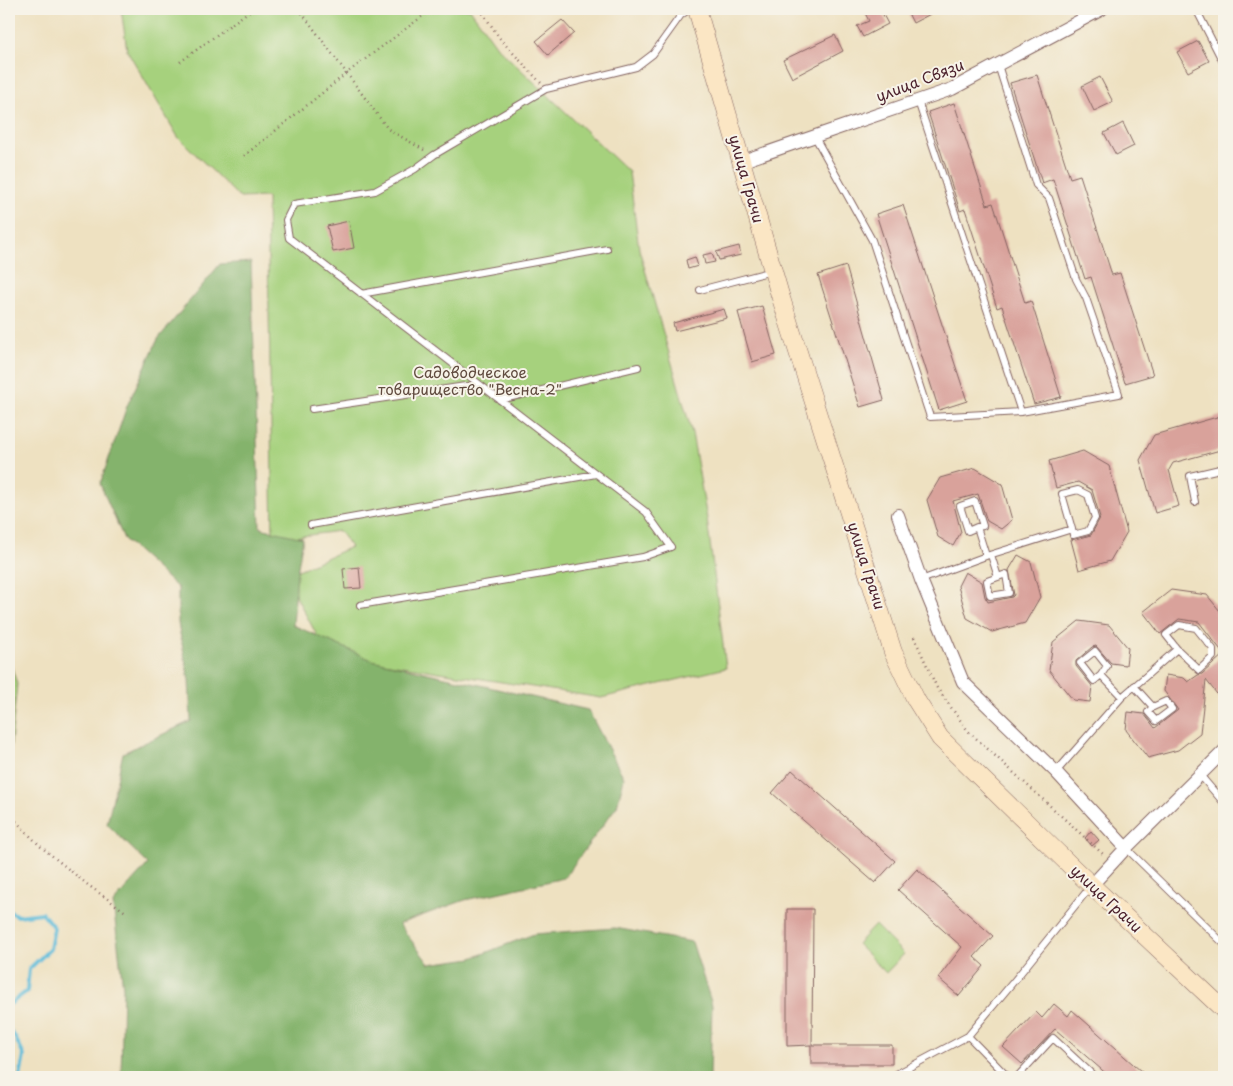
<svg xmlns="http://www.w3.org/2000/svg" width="1233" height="1086" viewBox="0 0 1233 1086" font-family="'Playpen Sans',sans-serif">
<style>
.green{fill:#a6d17d;stroke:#787854}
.forest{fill:#84b36c;stroke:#67694c}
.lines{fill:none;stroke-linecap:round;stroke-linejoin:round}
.stream{stroke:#5bbbd9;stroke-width:4}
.building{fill:#d9a29b}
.lane-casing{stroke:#836360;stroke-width:8}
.street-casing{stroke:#836360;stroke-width:14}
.secondary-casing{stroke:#836360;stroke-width:19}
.path{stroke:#836360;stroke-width:2.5;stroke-dasharray:1 4;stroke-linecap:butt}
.lane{stroke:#fff;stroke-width:6}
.street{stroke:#fff;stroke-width:12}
.secondary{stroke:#fbe6c4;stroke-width:18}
.labels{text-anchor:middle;stroke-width:4;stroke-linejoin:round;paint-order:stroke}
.street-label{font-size:15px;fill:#4a1f2b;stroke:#f7f3e8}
.park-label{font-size:15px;fill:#614c40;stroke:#f7f3e8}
</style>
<rect width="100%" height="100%" fill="#f7f3e8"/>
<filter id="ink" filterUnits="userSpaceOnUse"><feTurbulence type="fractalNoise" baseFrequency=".02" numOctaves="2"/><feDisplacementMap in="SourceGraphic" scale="10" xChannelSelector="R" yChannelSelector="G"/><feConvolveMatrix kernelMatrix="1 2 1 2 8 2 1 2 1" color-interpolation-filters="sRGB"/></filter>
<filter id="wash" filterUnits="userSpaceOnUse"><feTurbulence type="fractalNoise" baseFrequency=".0096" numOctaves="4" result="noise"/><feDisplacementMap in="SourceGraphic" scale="20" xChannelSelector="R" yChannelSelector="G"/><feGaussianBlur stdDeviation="1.12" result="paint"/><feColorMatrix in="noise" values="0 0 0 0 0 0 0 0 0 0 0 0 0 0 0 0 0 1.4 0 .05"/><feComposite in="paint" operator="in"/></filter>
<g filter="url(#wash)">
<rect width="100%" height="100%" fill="#eee1c1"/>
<path class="green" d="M121 9H470L498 48 629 172 639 249 692 433 707 519 726 668 601 698 327 654 285 576 351 547 339 531 273 540 267 197 240 198 178 137 127 50Z
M9 658 17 684 9 764Z
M875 925 904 954 886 973 857 944Z"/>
<path class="forest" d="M251 262 260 528 303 538 297 573 293 625 372 660 588 710 624 778 617 806 564 878 465 900 399 924 429 964 472 958 534 934 615 928 692 942 712 1005 710 1077H121L123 988 113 903 148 864 107 824 123 753 191 721 189 680 178 623V588L124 539 100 484 127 406 158 339 220 264Z"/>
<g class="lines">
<path class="stream" d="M9 911 18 916 42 913 54 928 50 949 29 969 27 991 9 1005
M9 1031 15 1037 24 1056 20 1077"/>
</g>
<g id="blocks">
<path class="building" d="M863 9H880L888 24 863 37 857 26 869 21Z
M906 9H940L913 23Z
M562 20 574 33 548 55 536 41Z
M835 35 843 51 792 78 783 60Z
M1198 41 1209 61 1188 72 1177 52Z
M1037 75 1070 178 1080 175 1112 275 1120 273 1153 375 1125 383 1091 277 1085 279 1053 179 1042 183 1010 83Z
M1100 77 1113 102 1094 111 1082 86Z
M954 103 987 205 993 203 1025 303 1031 301 1061 397 1034 404 1002 306 997 308 965 209 960 211 928 112Z
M1123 123 1134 146 1116 155 1104 133Z
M903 205 967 401 939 410 876 214Z
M349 221 354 248 333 252 327 226Z
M739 246 741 255 719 260 716 252Z
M712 253 715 262 705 264 703 255Z
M695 257 698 266 688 269 686 260Z
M846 266 884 400 860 407 818 275Z
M762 306 776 355 752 362 738 312Z
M724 309 727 318 675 331 673 323Z
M1224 415V449L1173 463 1169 470 1179 506 1155 513 1140 460 1154 435Z
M1083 451 1109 466 1127 532 1110 561 1079 570 1071 540 1091 535 1099 520 1100 517 1092 490 1078 482 1056 488 1049 461Z
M975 468 1002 484 1012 520 1001 529 987 521 978 494 953 501 961 532 953 546 938 537 927 500 940 478Z
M1018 555 1031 562 1040 597 1025 623 992 632 967 618 958 586 965 572 982 582 985 597 988 602 1012 597 1014 595 1009 570Z
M359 567 361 588 345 589 343 569Z
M1171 590 1207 595 1224 616V654L1199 622 1179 619 1160 634 1143 612Z
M1079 621 1109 625 1128 648 1126 665 1111 663 1096 646 1092 647 1076 661V666L1092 686 1090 702 1073 700 1049 670 1053 642Z
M1224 654V703L1206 680 1200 733 1178 750 1148 758 1126 730 1128 712 1144 714 1155 728 1178 710 1164 691 1166 675 1184 678 1188 682 1198 675 1202 674Z
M792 770 895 861 875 883 772 793Z
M1091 831 1099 840 1092 846 1085 838Z
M917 869 993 936 974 957 984 966 959 996 938 978 962 947 898 890Z
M787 909H813L812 1045H892V1064H811V1045L787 1046Z
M1054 1004 1068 1016 1072 1010 1142 1072 1137 1077H1110L1055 1029 1022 1064 1003 1047 1036 1012 1042 1018Z"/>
</g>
</g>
<g filter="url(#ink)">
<use href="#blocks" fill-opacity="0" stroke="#836360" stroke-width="1"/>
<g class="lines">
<defs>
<path id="lane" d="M1196 9 1224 64
M918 101 1021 412
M815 137 872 240 930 417 1021 412 1119 394 1086 298 1076 279 1049 198 1036 185 998 65
M700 290 772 271
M361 294 607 249
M500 400 638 367
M312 409 479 384
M1195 502 1190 476 1224 468
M311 525 596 474
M977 527 983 526 975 501 960 506 968 531 977 527 986 556
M991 555 998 577 987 581 990 596 1009 593 1006 574 998 577
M921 580 986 556 1072 529 1073 535 1088 531 1095 518 1088 495 1078 490 1062 494 1072 529
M360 605 643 557 671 547 646 512 289 238 286 220 294 204 375 191 415 169 434 155 546 89 636 67 653 54 681 15 690 9
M1101 675 1107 666 1095 651 1080 663 1094 681 1101 675 1122 697
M1134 686 1153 707 1148 712 1156 721 1172 709 1166 701 1153 707
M1056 772 1122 697 1177 649 1166 635 1179 625 1196 628 1213 649V657L1199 670 1177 649
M1200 775 1224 803
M1126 848 1224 944
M891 1077 968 1036
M1008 1077 968 1036 1014 981 1091 886
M1017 1077 1053 1038 1095 1077"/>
<path id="street" d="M740 162 952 89 1102 9
M898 515 921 580 963 682 1056 772 1126 848 1092 885
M1126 848 1224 751"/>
<path id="secondary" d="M697 9 780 295 893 652 916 700 940 738 1075 870 1224 1010"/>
</defs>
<use href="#lane" class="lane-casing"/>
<use href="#street" class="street-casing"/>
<use href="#secondary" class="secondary-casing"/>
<path class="path" d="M299 9 388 129 426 151
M480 9 501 40 541 83
M180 62 252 9
M244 156 347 73 432 9
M914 637 937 688 968 731 1104 855
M9 814 40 846 88 885 127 913"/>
<use href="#lane" class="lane"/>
<use href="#street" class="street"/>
<use href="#secondary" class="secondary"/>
</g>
</g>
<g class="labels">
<g class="street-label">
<text transform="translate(920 81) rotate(-21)" y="5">улица Связи</text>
<text transform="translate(746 179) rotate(74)" y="5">улица Грачи</text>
<text transform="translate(866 566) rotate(72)" y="5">улица Грачи</text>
<text transform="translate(1106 899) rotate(43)" y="5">улица Грачи</text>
</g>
<g class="park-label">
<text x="470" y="378">Садоводческое<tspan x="470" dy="17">товарищество "Весна-2"</tspan></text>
</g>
</g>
<rect width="1233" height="1086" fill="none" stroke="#f7f3e8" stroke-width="30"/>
</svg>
